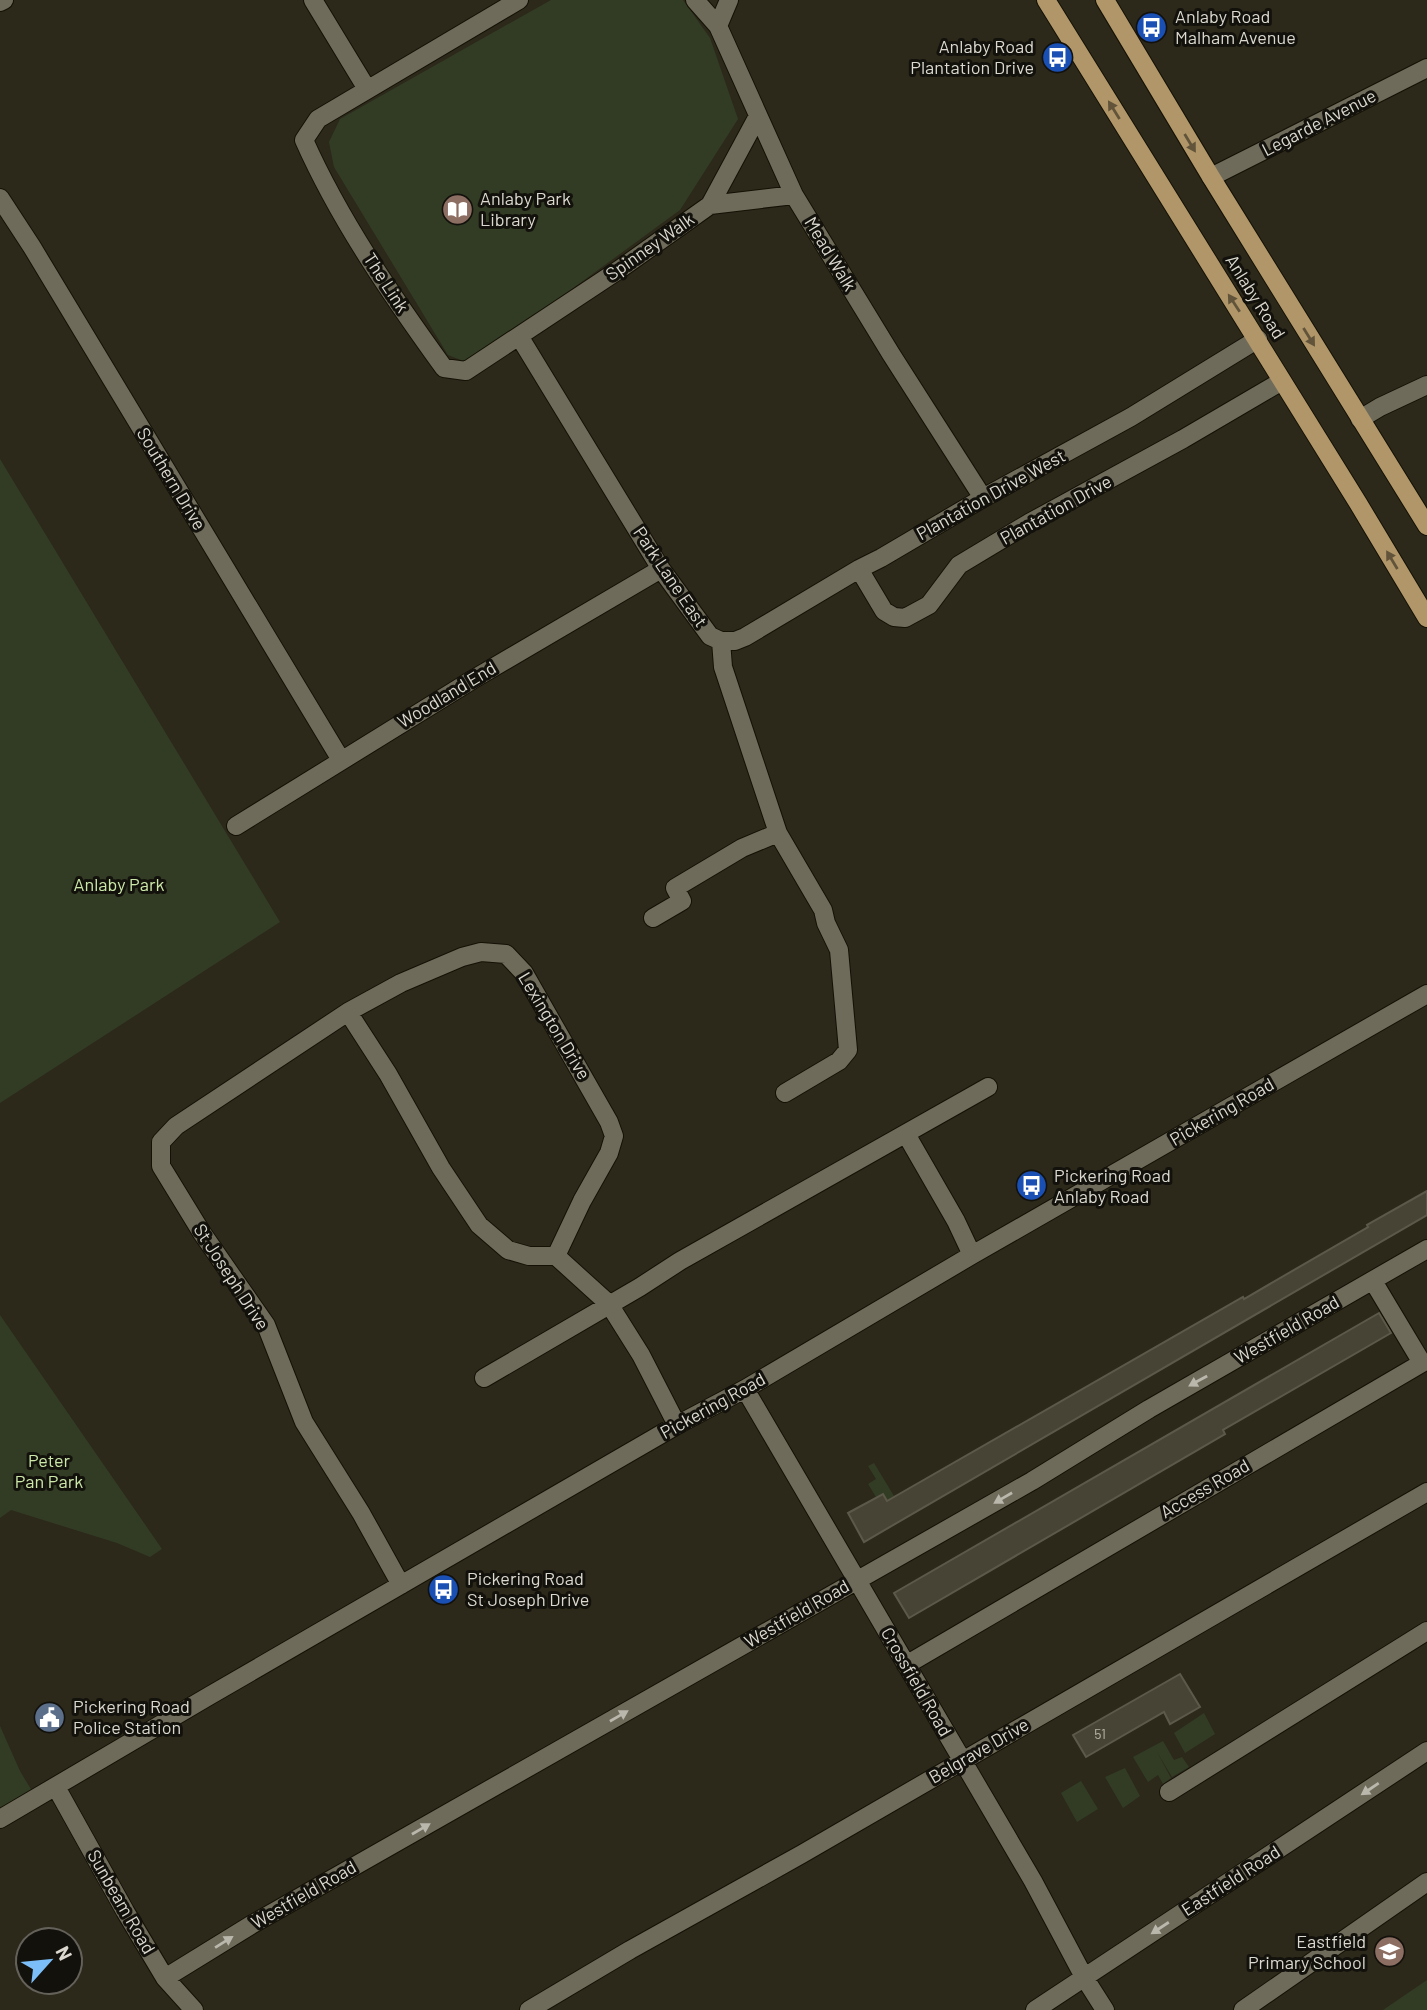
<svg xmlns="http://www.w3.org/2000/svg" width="1427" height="2010" viewBox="0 0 1427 2010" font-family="Barlow,sans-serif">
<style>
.green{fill:#323c25}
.building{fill:#484435;stroke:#5d594a;stroke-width:2}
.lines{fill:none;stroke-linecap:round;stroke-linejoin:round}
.minor-casing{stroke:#141105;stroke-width:20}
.major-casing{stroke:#141105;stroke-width:20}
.minor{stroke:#6f6b5b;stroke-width:18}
.major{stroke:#b09668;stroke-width:18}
.oneway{fill:#62543a}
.oneway2{fill:#bab7ac}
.labels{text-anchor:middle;stroke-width:6;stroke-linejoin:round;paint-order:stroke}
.number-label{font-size:14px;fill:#b6b3a8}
.poi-label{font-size:18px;fill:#dad8cf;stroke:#13110b;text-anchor:start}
.street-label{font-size:18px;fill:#dad8cf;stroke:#13110b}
.park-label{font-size:18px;fill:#cce8a9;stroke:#13110b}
</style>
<rect width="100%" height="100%" fill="#2c291b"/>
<path class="green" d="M551 0H683L710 38 738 119 680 210 535 316 466 362 448 355 334 167 329 142 340 119Z
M0 459 280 922 0 1103Z
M0 1315 162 1549 150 1557 117 1543 11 1510 0 1518Z
M874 1463 894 1496 887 1501 883 1494 876 1497 868 1484 876 1479 868 1466Z
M1204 1713 1215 1734 1185 1753 1174 1733Z
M0 1726 20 1771 32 1791 0 1810Z
M1163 1741 1174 1760 1182 1757 1189 1767 1172 1777 1157 1752 1171 1778 1163 1784 1158 1775 1148 1782 1133 1757Z
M1125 1768 1140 1796 1123 1808 1105 1777Z
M1081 1781 1098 1809 1077 1822 1061 1793Z
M1427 1980V2010H1383Z"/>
<path class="building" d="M1427 1191V1215L864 1542 848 1513 883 1494 887 1501 1243 1297 1244 1299 1368 1227 1367 1225Z
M1379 1313 1391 1333 1223 1430 1225 1434 909 1618 894 1593Z
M1180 1674 1200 1707 1170 1724 1164 1712 1086 1757 1073 1735Z"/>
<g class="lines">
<defs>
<path id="minor" d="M313 0 367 89
M519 0 318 119 304 140C340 221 392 296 444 368L466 371 620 269 710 205 794 195
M695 0 718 26 794 195 891 354 983 498
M0 2 4 0
M718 26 729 0
M1211 177 1427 68
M0 198 32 247 341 760
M710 205 758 116
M519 336 661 569 710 636 721 641 723 667 778 833 823 910 826 923 839 950 848 1050 839 1061 785 1093
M1360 419 1380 407 1427 385
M859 569 884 611 894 617 905 618 929 605 959 565 1029 523 1183 439 1282 381
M721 641H735L745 637 859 569 881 558 983 498 1131 417 1258 339
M236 826 472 680 661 569
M653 918 682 901 675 888 742 848 778 833
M348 1012 388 1074 441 1168 479 1225 508 1250 529 1256H556
M906 1134 956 1221 972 1255
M484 1378 640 1287 680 1261 988 1087
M745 1389 1033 1881 1084 1977 1105 2010
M401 1585 361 1513 304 1422 266 1325 202 1233 161 1166V1142L176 1126 348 1012 401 983 462 957 481 952 506 954 524 973 609 1122 614 1136 609 1153 582 1201 556 1256 609 1304 641 1355 677 1425
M906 1665 1422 1363 1373 1281
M56 1787 125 1911 165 1978 194 2010
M1169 1792 1427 1631
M0 1819 209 1696 677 1425 745 1389 972 1255 1427 994
M165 1978 251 1925 1032 1481 1149 1409 1427 1249
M529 2010 630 1950 802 1854 1427 1492
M1035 2010 1427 1751
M1243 2010 1427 1882"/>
<path id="major" d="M1046 0 1358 503 1427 618
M1105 0 1211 177 1427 526"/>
</defs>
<use href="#minor" class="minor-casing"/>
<use href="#major" class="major-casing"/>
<use href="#minor" class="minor"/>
<use href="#major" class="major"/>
</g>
<defs><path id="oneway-solid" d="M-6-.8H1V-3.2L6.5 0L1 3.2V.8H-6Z" transform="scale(1.75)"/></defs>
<g class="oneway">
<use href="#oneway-solid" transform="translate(1114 110) rotate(-122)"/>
<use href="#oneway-solid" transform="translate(1190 143) rotate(59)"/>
<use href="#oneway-solid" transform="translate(1234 303) rotate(-123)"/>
<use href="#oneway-solid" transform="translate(1309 337) rotate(58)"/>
<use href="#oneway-solid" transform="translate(1392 560) rotate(-121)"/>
</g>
<g class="oneway2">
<use href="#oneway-solid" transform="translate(1198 1381) rotate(151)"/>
<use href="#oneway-solid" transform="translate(1003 1498) rotate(150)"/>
<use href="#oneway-solid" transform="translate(619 1716) rotate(-30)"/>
<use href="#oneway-solid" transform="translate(1370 1789) rotate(146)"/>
<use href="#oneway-solid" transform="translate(421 1829) rotate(-30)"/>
<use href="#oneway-solid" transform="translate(1160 1928) rotate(147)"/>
<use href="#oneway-solid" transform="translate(224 1942) rotate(-32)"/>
</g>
<defs>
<symbol id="bus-disc" viewBox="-11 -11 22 22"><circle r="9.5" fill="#1a4fb4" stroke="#13110b"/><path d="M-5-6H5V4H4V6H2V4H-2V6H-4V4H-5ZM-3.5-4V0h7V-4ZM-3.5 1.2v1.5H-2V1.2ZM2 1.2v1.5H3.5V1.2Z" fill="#fff"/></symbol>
<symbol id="library-disc" viewBox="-11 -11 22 22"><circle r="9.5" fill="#8d6e63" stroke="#13110b"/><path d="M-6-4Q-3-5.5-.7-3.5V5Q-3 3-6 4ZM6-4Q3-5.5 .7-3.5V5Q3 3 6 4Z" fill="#fff"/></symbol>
<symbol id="civic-disc" viewBox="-11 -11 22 22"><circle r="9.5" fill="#5c6f8a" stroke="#13110b"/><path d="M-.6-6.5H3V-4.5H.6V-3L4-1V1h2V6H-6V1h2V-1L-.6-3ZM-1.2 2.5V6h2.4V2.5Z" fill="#fff"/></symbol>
<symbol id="school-disc" viewBox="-11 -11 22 22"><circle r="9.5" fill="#8d6e63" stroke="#13110b"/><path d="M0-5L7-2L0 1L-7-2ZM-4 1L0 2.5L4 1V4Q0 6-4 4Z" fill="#fff"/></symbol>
</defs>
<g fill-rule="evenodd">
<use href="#bus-disc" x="1134" y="10" width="35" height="35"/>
<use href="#bus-disc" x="1040" y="40" width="35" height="35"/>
<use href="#library-disc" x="440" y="192" width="35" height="35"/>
<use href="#bus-disc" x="1014" y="1168" width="35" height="35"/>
<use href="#bus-disc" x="426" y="1572" width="35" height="35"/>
<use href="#civic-disc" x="32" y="1700" width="35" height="35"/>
<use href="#school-disc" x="1372" y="1934" width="35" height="35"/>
</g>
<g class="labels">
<g class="number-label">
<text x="1100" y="1739">51</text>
</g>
<g class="poi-label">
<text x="1175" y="23">Anlaby Road<tspan x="1175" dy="21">Malham Avenue</tspan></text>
<text x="1034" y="53" text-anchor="end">Anlaby Road<tspan x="1034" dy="21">Plantation Drive</tspan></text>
<text x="480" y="205">Anlaby Park<tspan x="480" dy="21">Library</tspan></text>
<text x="1054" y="1182">Pickering Road<tspan x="1054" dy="21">Anlaby Road</tspan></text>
<text x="467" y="1585">Pickering Road<tspan x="467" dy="21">St Joseph Drive</tspan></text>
<text x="73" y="1713">Pickering Road<tspan x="73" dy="21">Police Station</tspan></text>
<text x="1366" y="1948" text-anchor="end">Eastfield<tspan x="1366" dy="21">Primary School</tspan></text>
</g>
<g class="street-label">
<text transform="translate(1319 123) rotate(-27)" y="6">Legarde Avenue</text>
<text transform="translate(650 247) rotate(-35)" y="6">Spinney Walk</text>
<text transform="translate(830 254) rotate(59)" y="6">Mead Walk</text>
<text transform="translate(386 283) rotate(57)" y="6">The Link</text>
<text transform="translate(1255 297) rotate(58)" y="6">Anlaby Road</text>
<text transform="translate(171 479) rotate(59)" y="6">Southern Drive</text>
<text transform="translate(991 495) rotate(-29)" y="6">Plantation Drive West</text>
<text transform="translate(1056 510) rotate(-29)" y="6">Plantation Drive</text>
<text transform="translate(670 577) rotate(56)" y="6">Park Lane East</text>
<text transform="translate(447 695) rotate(-31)" y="6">Woodland End</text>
<text transform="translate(554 1026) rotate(59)" y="6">Lexington Drive</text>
<text transform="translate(1222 1112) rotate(-30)" y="6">Pickering Road</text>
<text transform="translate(231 1277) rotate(57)" y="6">St Joseph Drive</text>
<text transform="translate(1287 1330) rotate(-30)" y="6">Westfield Road</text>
<text transform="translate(713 1406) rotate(-29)" y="6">Pickering Road</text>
<text transform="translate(1205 1489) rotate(-30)" y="6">Access Road</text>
<text transform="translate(797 1614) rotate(-30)" y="6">Westfield Road</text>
<text transform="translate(916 1682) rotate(60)" y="6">Crossfield Road</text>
<text transform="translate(979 1751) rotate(-30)" y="6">Belgrave Drive</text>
<text transform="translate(1231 1881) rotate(-33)" y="6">Eastfield Road</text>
<text transform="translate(304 1895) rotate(-30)" y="6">Westfield Road</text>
<text transform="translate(121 1902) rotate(60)" y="6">Sunbeam Road</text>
</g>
<g class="park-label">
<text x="119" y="891">Anlaby Park</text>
<text x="49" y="1467">Peter<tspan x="49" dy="21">Pan Park</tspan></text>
</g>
</g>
<g transform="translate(49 1961) rotate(63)"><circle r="33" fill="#13110b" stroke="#636159" stroke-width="2"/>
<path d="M0-5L12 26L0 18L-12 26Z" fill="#7bbef8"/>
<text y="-10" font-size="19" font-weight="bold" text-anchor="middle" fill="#dad8cf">N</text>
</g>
</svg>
